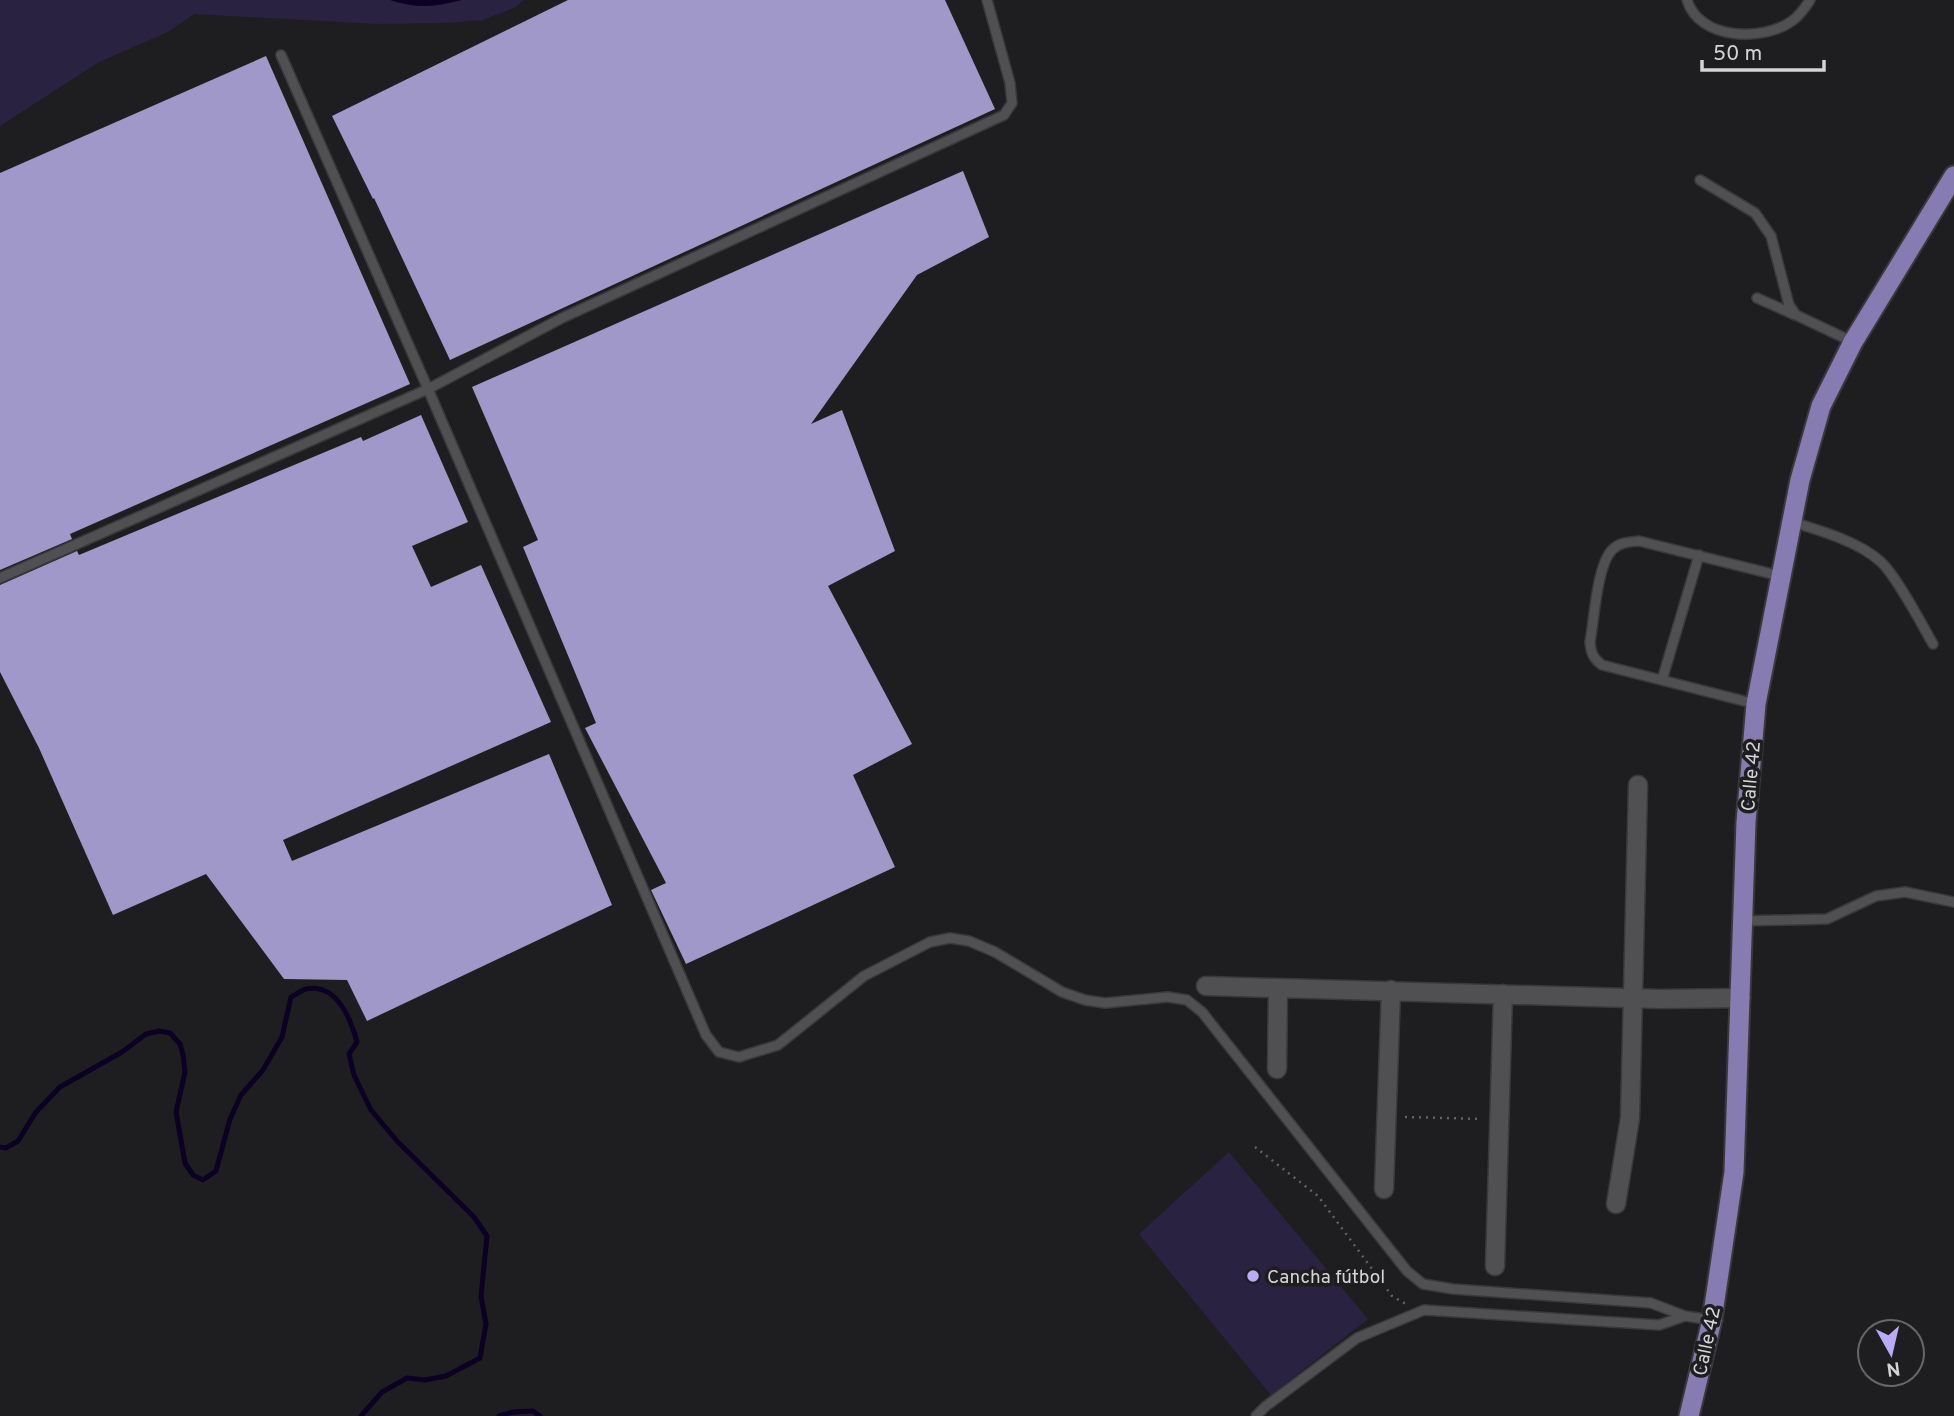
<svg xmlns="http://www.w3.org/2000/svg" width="1954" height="1416" viewBox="0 0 1954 1416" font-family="Overpass,sans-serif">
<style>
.green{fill:#292240}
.water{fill:#0c0124}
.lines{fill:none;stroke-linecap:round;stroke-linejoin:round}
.stream{stroke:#0c0124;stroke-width:5}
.building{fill:#a098c9}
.service-casing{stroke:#39393b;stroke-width:12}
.minor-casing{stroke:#39393b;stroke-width:21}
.primary-casing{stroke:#39393b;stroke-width:23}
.path{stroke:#636365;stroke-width:2.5;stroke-dasharray:2 5;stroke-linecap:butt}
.service{stroke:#505053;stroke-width:9}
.minor{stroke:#505053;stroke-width:18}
.primary{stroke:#877cb2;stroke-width:19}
.poi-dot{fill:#b9abf7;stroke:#1e1e20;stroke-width:2.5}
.labels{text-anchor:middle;stroke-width:7;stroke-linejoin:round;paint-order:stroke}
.street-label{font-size:19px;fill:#d4d4d6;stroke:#1e1e20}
.poi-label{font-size:19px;fill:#d4d4d6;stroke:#1e1e20;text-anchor:start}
</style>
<rect width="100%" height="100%" fill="#1e1e20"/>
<path class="green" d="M0 0H523L516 7 483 20 446 23 377 24 194 14 168 32 99 62 0 126Z
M1229 1152 1368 1319 1271 1395 1139 1234Z"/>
<path class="water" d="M390 0H462C434 7 418 9 390 0Z"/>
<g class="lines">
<path class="stream" d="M0 1147 6 1148 18 1141 36 1112 60 1087 122 1052 146 1034 159 1031 170 1033 180 1044 183 1055 185 1072 176 1112 185 1163 193 1175 203 1180 216 1171 230 1119 241 1095 263 1070 282 1037 291 997C295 995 302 990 306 989 337 983 351 1020 357 1042L349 1054 354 1075 371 1110 397 1141 474 1217 487 1236 481 1296 486 1324 480 1358 446 1376 425 1380 407 1378 382 1392 361 1416
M499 1416 513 1412 533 1411 540 1416"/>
</g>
<path class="building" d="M568 0H945L995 109 450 360 374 198 373 199 332 116Z
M266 56 410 384 70 534 72 539 0 570V173Z
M963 171 989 237 917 275 811 424 842 410 895 551 828 586 912 744 853 775 895 867 686 964 651 890 666 883 585 728 596 723 523 547 538 540 472 387Z
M421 415 468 522 412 546 431 587 481 565 551 722 283 840 292 861 549 754 612 905 367 1021 347 980 284 979 206 874 113 915 39 748 0 672V585L77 551 79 555 361 437 363 441Z"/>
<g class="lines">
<defs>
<path id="service" d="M1687 0C1699 40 1763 42 1792 21 1800 15 1805 8 1810 0
M281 55 428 389 706 1035 719 1052 739 1057 778 1045 864 976 930 942 950 938 969 941 995 952 1062 992 1085 1000 1105 1003 1168 997 1187 1000 1202 1012 1407 1271 1423 1284 1453 1289 1651 1303 1685 1316 1712 1320
M1700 180 1755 213 1771 236 1789 305 1796 315 1853 342
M1757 298 1795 315
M1792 522C1819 530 1860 542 1881 562 1897 577 1921 623 1933 644
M0 578 428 389 562 318 1004 115 1012 103 1010 83 987 0
M1662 680 1699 555
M1756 704 1602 665C1593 658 1591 653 1590 642 1594 621 1597 563 1613 549 1620 542 1630 542 1639 541L1780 576
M1743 921 1827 919 1876 896 1905 892 1954 902
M1256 1416 1266 1406 1357 1338 1424 1310 1659 1325 1685 1316"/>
<path id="minor" d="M1206 986 1661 999 1741 998
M1277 1069 1278 988
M1384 1189 1391 990
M1616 1204 1630 1118 1638 785
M1495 1266 1503 994"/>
<path id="primary" d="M1689 1416 1712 1320 1734 1172 1746 822 1756 704 1800 480 1821 406 1853 342 1954 176"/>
</defs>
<use href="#service" class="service-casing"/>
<use href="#minor" class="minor-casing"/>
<use href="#primary" class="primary-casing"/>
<path class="path" d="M1405 1117 1482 1119
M1255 1147 1318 1196 1392 1296 1406 1304"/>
<use href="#service" class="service"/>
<use href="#minor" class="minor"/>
<use href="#primary" class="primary"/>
</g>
<circle class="poi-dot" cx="1253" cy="1276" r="7"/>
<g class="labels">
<g class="street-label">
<text transform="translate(1750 776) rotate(-85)" y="7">Calle 42</text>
<text transform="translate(1706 1341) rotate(-78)" y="7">Calle 42</text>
</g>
<g class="poi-label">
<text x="1267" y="1283">Cancha fútbol</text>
</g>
</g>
<g transform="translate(1891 1353) rotate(172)"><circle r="33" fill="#1e1e20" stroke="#676769" stroke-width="2"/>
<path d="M0-5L12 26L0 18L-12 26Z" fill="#b9abf7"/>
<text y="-10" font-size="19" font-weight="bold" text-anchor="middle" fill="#d4d4d6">N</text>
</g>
<path d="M1702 60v10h122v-10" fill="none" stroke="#d4d4d6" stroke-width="3.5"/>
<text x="1713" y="60" font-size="21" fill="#d4d4d6" stroke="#1e1e20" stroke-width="5" paint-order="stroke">50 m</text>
</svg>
